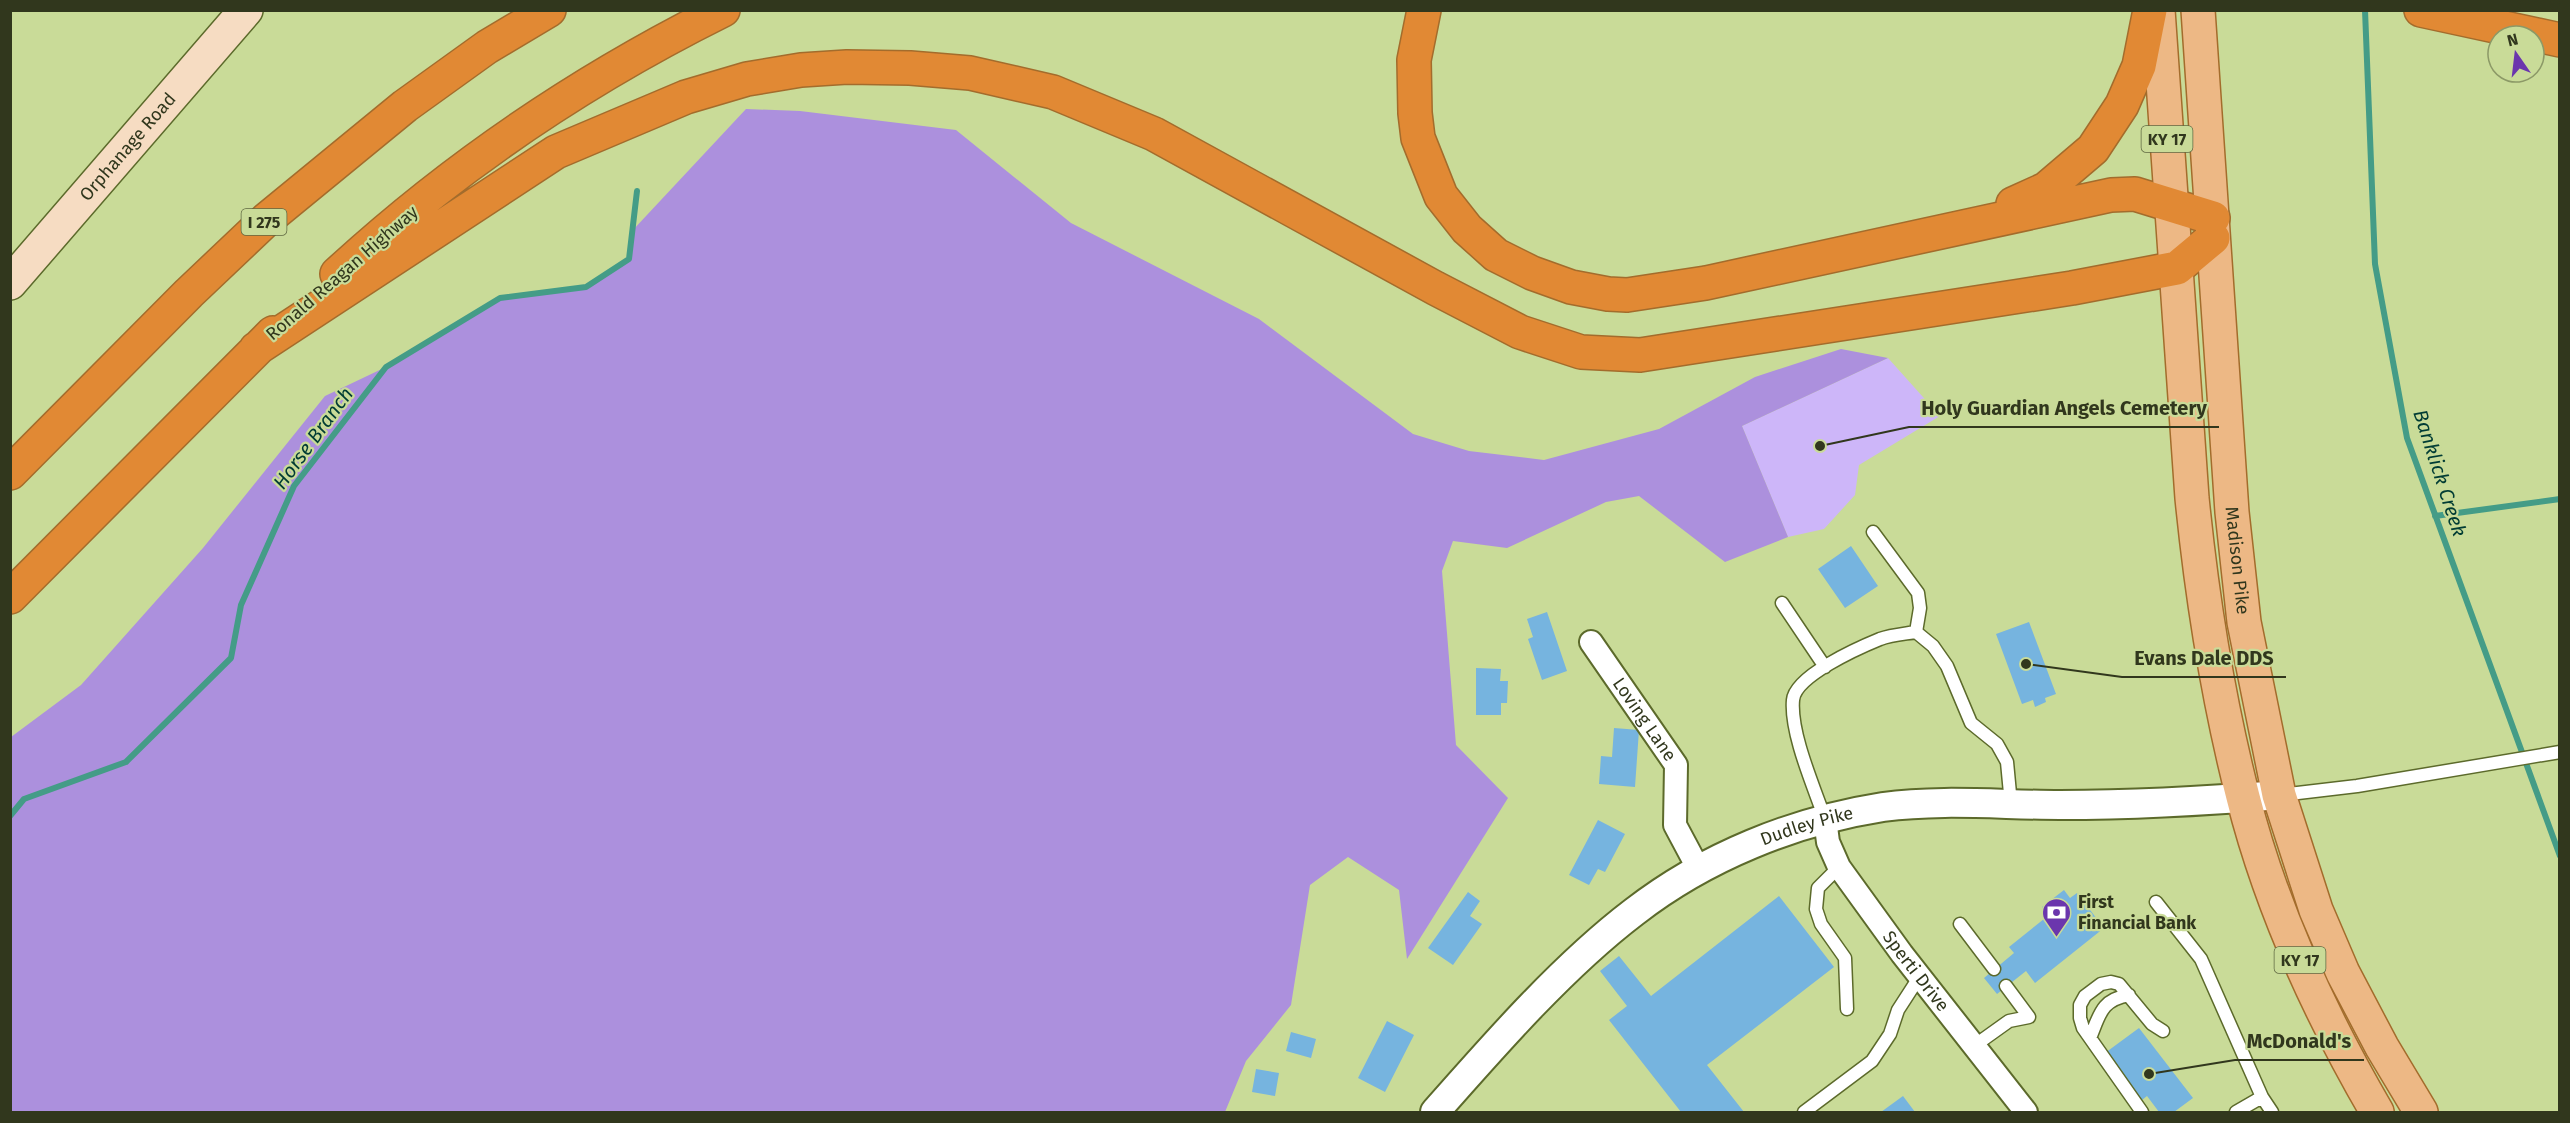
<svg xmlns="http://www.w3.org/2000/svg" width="2570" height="1123" viewBox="0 0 2570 1123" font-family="'Fira Sans',sans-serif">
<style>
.green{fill:#cdb6f9}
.forest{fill:#ac90dd}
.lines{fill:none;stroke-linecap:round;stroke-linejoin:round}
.stream{stroke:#449c87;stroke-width:6}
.building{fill:#76b4df}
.service-casing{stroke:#5c6a2b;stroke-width:15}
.minor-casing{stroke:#5c6a2b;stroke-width:26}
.tertiary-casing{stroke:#5c6a2b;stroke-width:32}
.secondary-casing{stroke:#5c6a2b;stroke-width:36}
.primary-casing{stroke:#a36c2c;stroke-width:36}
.motorway-casing{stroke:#a36c2c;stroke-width:36}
.service{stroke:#fff;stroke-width:12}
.minor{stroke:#fff;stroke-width:22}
.tertiary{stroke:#fff;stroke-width:28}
.secondary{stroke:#f6dcc2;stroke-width:33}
.primary{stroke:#edb885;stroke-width:33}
.motorway{stroke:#e18934;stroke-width:33}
.labels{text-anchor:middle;stroke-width:4.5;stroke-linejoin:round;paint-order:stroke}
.shield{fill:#c9db98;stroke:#5f6842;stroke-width:1.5}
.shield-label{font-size:16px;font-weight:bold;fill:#31371d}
.street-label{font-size:18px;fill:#31371d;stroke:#c9db98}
.poi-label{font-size:18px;font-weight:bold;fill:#31371d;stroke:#c9db98;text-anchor:start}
.water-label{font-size:20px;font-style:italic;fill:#013c34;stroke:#c9db98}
.leader{fill:none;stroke:#31371d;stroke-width:2}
.callout-dot{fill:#31371d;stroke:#c9db98;stroke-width:2}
.callout-label{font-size:20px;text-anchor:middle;font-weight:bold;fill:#31371d;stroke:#c9db98;stroke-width:4.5;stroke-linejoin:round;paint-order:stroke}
</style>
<rect width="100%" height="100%" fill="#c9db98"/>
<path class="green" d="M1888 358 1940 416 1859 465 1855 495 1824 529 1788 537 1742 426Z"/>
<path class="forest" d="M746 109 800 111 956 130 1071 223 1259 319 1413 434 1469 451 1544 460 1659 429 1755 377 1841 349 1888 358 1742 426 1788 537 1725 562 1639 496 1606 502 1507 548 1453 541 1442 571 1456 745 1508 798 1407 959 1399 890 1348 857 1310 885 1291 1005 1246 1061 1225 1112H11V737L81 685 203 548 325 396 386 367 500 298 586 287 628 259 632 231Z"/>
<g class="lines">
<path class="stream" d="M2365 10 2375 264 2407 438 2560 856
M2435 516 2560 499
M10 816 24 799 126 762 231 658 241 605 294 486 386 367 500 298 586 287 629 259 637 191"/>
</g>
<path class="building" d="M1851 546 1878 586 1845 608 1818 569Z
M1547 612 1567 671 1542 680 1528 639 1533 637 1527 619Z
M2029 622 2056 694 2045 698 2046 702 2035 707 2033 700 2022 704 1996 634Z
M1476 668 1501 669 1500 681H1508L1507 703H1501V715H1476Z
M1614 728 1639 730 1635 787 1599 784 1601 756 1612 757Z
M1598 820 1625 834 1605 872 1598 869 1589 885 1569 875Z
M2064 890 2070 898 2077 893 2104 928 2035 983 2026 971 1997 994 1984 978 2014 953 2009 947 2049 915 2042 907Z
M1468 892 1480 901 1470 916 1482 924 1453 965 1428 948Z
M1779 896 1834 967 1707 1065 1744 1112H1681L1609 1020 1627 1006 1600 971 1619 956 1651 996Z
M1387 1021 1414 1035 1385 1092 1358 1078Z
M2139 1028 2193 1098 2174 1112H2159L2147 1096 2142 1100 2105 1053Z
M1291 1032 1316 1039 1311 1058 1286 1051Z
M1256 1069 1279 1073 1275 1096 1252 1092Z
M1903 1096 1915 1112H1881Z"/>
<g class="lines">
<defs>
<path id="service" d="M1873 532 1918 593 1920 608 1916 632
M1782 603 1825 667
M2281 795 2357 786 2560 752
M1825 819C1814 787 1790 733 1793 700 1795 676 1858 648 1880 639 1891 635 1904 634 1916 632L1933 646 1947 666 1971 723 1997 744 2007 762 2011 804
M1839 867 1818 888 1816 909 1821 924 1845 958 1847 1009
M2156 902 2201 959 2262 1097 2272 1112
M1960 924 1994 969
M2090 1038C2100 1014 2101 1000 2129 995
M1974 1046 2009 1021 2029 1017 2006 986
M1804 1112 1872 1061 1890 1034 1898 1010 1920 976
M2142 1112 2083 1028 2080 1018V1005L2085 996 2101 984 2111 982 2119 984 2152 1024 2163 1031
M2236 1112 2262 1097"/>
<g id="minor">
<path id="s1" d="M1591 642 1676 765 1675 825 1699 870"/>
<path id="s2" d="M1825 819 1828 842 1839 867 1902 954 2026 1112"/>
</g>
<g id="tertiary">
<path id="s3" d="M1435 1112C1494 1045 1563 966 1634 912 1705 857 1794 821 1883 807 1941 799 2001 805 2060 805 2133 805 2206 801 2279 795"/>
</g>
<g id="secondary">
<path id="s4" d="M10 283 246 10"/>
</g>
<g id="primary">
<path d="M2158 10 2192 498C2202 598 2218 699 2243 797 2271 908 2320 1014 2377 1112"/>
<path id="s5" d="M2198 10 2232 512 2244 622 2279 795 2316 910 2343 973 2382 1047 2421 1112"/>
</g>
<path id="motorway" d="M1424 10 1414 60 1415 113 1418 138 1441 196 1467 229 1496 255 1532 273 1571 287 1608 294 1627 295 1706 283 2111 195 2135 194 2213 218
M2421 10 2560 40
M2013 204 2046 189 2093 149 2122 105 2139 66 2150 10
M337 274C451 169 584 79 723 10
M256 349 556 152 686 97 747 79 801 70 847 67 910 68 970 73 1053 92 1154 134 1435 288 1520 332 1581 352 1640 355 2072 288 2177 268 2213 238
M10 473 189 293 266 220 405 106 487 47 549 10
M10 597 273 333"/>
</defs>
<use href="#service" class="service-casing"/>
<use href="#minor" class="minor-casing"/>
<use href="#tertiary" class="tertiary-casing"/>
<use href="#secondary" class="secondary-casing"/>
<use href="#primary" class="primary-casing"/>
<use href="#motorway" class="motorway-casing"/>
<use href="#service" class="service"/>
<use href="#minor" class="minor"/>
<use href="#tertiary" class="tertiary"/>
<use href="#secondary" class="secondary"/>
<use href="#primary" class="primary"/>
<use href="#motorway" class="motorway"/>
</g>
<defs>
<symbol id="bank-pin" viewBox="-11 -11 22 30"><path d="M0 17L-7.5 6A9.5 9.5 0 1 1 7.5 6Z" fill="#6b36ad" stroke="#c9db98"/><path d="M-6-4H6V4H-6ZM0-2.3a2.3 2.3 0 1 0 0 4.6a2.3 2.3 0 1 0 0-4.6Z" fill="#fff"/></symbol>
</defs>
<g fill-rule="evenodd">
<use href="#bank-pin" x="2040" y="896" width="33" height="45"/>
</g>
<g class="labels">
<g class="shield">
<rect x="2141.5" y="126" width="51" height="26" rx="4.5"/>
<rect x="241.5" y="209" width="45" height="26" rx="4.5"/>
<rect x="2274.5" y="947" width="51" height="26" rx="4.5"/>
</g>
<g class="shield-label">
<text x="2167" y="145">KY 17</text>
<text x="264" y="228">I 275</text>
<text x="2300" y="966">KY 17</text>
</g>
<g class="street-label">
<text dy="6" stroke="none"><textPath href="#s4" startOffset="180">Orphanage Road</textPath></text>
<text transform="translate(342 273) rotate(-41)" y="6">Ronald Reagan Highway</text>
<text dy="6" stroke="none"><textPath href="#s5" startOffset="552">Madison Pike</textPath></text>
<text dy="6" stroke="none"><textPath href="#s1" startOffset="94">Loving Lane</textPath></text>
<text dy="6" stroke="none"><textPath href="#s3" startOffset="477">Dudley Pike</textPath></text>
<text dy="6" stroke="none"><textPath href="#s2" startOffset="180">Sperti Drive</textPath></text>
</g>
<g class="poi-label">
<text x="2078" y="908">First<tspan x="2078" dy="21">Financial Bank</tspan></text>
</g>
<g class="water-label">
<text transform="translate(313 438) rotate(-54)" y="7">Horse Branch</text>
<text transform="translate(2440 473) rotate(72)" y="7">Banklick Creek</text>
</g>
</g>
<path class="leader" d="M1820 446L1909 427H2219M2026 664L2122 677H2286M2149 1074L2235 1060H2364"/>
<g class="callout-dot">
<circle cx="1820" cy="446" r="6"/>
<circle cx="2026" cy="664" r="6"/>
<circle cx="2149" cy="1074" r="6"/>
</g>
<g class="callout-label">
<text x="2064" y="415">Holy Guardian Angels Cemetery</text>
<text x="2204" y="665">Evans Dale DDS</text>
<text x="2299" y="1048">McDonald's</text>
</g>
<rect width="2570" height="1123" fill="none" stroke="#31371d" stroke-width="24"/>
<g transform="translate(2516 54) rotate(346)"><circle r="28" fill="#c9db98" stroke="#8c9967" stroke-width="1.5"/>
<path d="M0-4.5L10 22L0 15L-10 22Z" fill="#6b36ad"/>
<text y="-9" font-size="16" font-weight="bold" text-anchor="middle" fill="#31371d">N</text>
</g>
</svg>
